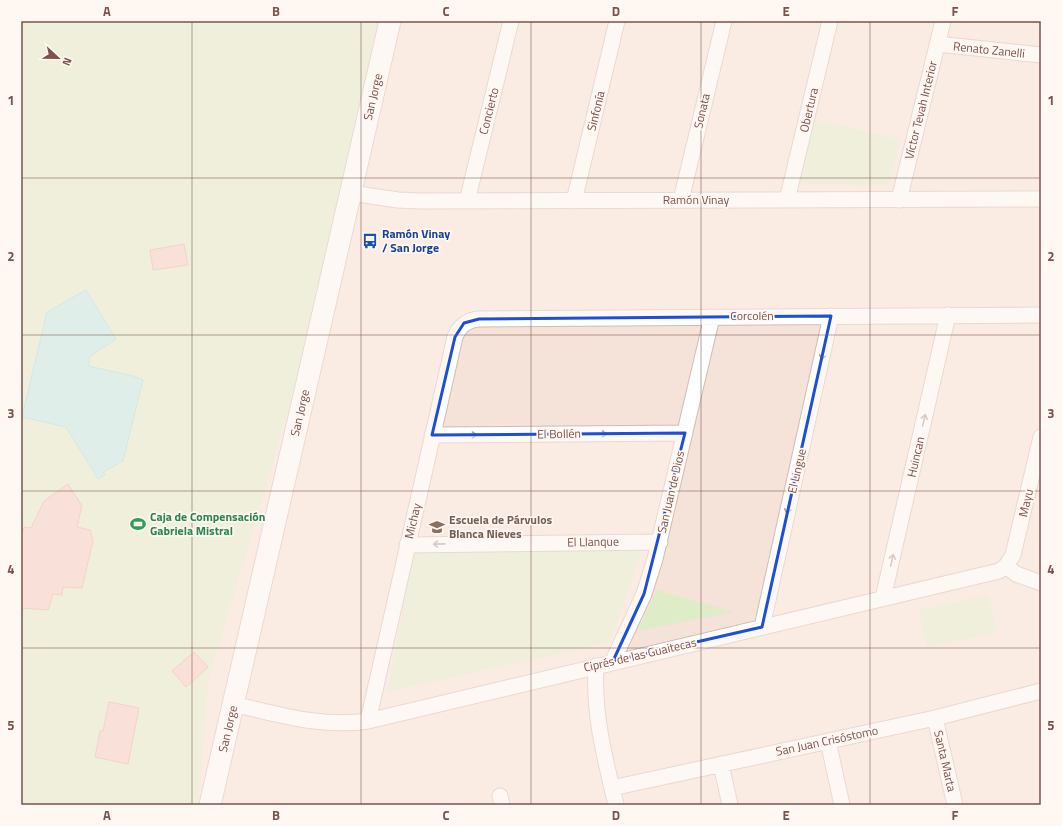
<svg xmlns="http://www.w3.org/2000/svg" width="1062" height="826" viewBox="0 0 1062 826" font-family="'Titillium Web',sans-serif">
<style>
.residential{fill:#f5e3d9}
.green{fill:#deecc8}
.water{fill:#bde9e6;stroke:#a3dbd8}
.building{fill:#f4cbc1;stroke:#e7ada1}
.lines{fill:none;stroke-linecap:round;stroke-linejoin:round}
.street-casing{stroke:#d3bab2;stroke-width:17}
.secondary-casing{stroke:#d8bbb2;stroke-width:23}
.street{stroke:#fff;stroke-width:15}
.secondary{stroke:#fff;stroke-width:21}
.oneway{stroke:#af9894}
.marked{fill:none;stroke:#1d4ed8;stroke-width:3;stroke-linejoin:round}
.grid{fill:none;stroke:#7a534c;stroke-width:1;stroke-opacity:0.55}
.labels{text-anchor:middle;stroke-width:3.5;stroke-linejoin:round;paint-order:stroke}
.street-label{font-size:12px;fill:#7a534c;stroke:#fff7f2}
.transit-label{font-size:12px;font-weight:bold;fill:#164399;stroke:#fff7f2;text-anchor:start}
.leisure-label{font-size:12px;font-weight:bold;fill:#27864d;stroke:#fff7f2;text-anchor:start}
.education-label{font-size:12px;font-weight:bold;fill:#785e54;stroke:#fff7f2;text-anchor:start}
.neatline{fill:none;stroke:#7a534c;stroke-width:1.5}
.grid-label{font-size:13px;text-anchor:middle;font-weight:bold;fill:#7a534c}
</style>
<rect width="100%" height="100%" fill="#fdf2eb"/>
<path class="residential" d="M21 21H1041V805H21Z"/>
<path class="green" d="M21 21H378L301 367 208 681 198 805H21Z
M814 120 900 139 890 180 883 185 800 183Z
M642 550 610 642 387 692 414 553Z
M657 590 733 612 638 631Z
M989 595 997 633 927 647 919 610Z"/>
<path class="water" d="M86 290 116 339 90 356 88 366 133 376 143 380 123 461 103 472 105 475 98 479 66 427 22 417 47 312Z"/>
<path class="building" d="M184 244 188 265 153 270 150 250Z
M68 484 82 506 77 527 90 530 93 541 82 588 63 587 62 595 53 594 48 610 21 608V536L24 527 31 528 44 501Z
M194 652 208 667 186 687 172 671Z
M109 702 139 708 128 764 95 757 100 731H103Z"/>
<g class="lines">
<defs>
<path id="street" d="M937 44 1041 55
M351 193 398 200 420 201 1041 199
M681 200 724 21
M787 200 830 21
M899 200 943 21
M467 201 511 21
M574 201 617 21
M432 435 685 433
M407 545 660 542
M1006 566 1016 574 1041 583
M883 598 948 315
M762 627 831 316
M613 661 644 594 655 559 712 317
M596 666C593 714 605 759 616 805
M233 704C277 714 322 728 368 721L999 571 1006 566 1013 555 1041 437
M935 718 955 805
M368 721 455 337C460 325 467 320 479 319L1041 315
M828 741 842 805
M721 764 730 805
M612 788 935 718 1041 691
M500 796 502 805"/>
<path id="secondary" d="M210 805 390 21"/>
</defs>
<use href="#street" class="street-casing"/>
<use href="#secondary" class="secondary-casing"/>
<use href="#street" class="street"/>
<use href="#secondary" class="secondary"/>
</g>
<defs><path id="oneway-shaft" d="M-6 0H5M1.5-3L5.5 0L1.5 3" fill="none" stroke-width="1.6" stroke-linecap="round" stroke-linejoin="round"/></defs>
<g class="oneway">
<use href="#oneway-shaft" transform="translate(823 354) rotate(103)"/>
<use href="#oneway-shaft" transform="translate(924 420) rotate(-77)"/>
<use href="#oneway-shaft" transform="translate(601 434) rotate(-1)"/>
<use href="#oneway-shaft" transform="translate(471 435) rotate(-1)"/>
<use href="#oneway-shaft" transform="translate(788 508) rotate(103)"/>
<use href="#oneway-shaft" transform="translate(439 544) rotate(179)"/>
<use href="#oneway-shaft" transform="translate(892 560) rotate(-77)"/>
</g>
<path d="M0 0H1062V826H0ZM831 316 762 627 613 661 644 594 685 433 432 435 455 337 464 323 479 319Z" fill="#fdf2eb" fill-opacity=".55" fill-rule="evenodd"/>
<path class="marked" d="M831 316 762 627 613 661 644 594 685 433 432 435 455 337 464 323 479 319Z"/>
<path class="grid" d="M192 21V805M361 21V805M531 21V805M701 21V805M870 21V805M21 178H1041M21 335H1041M21 491H1041M21 648H1041"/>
<defs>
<symbol id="bus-bare" viewBox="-9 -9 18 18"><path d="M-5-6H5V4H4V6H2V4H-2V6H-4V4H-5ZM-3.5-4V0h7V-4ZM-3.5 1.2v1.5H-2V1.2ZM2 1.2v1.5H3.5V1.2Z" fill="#1a4fb4" stroke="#fff7f2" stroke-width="2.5" paint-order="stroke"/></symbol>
<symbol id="stadium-bare" viewBox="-9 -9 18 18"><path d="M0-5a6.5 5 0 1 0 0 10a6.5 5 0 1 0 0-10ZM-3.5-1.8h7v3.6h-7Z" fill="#2e9e5b" stroke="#fff7f2" stroke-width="2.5" paint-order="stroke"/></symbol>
<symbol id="school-bare" viewBox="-9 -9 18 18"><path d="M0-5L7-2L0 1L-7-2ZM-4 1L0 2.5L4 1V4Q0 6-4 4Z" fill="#8d6e63" stroke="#fff7f2" stroke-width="2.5" paint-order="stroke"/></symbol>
</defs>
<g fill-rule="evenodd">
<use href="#bus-bare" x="359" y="230" width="22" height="22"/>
<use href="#stadium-bare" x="127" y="513" width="22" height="22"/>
<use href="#school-bare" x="426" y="516" width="22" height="22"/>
</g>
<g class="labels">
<g class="street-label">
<text transform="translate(989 50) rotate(6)" y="4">Renato Zanelli</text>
<text transform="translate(373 97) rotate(-77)" y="4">San Jorge</text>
<text transform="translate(809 110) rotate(-77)" y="4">Obertura</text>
<text transform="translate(921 110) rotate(-76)" y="4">Víctor Tevah Interior</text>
<text transform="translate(489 111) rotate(-76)" y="4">Concierto</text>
<text transform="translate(596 111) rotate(-76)" y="4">Sinfonía</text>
<text transform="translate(702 111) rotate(-77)" y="4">Sonata</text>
<text x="696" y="204">Ramón Vinay</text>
<text x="752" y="320">Corcolén</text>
<text transform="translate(300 413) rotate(-77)" y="4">San Jorge</text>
<text transform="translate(559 434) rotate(-1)" y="4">El Bollén</text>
<text transform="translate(916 457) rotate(-77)" y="4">Huincan</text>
<text transform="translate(797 471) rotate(-77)" y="4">El Lingue</text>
<text transform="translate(671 492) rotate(-77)" y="4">San Juan de Dios</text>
<text transform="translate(1026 503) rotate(-77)" y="4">Mayu</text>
<text transform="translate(413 521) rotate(-77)" y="4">Michay</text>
<text transform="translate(593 542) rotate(-1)" y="4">El Llanque</text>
<text transform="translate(640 655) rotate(-13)" y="4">Ciprés de las Guaitecas</text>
<text transform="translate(228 729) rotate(-77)" y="4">San Jorge</text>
<text transform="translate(827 741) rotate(-12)" y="4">San Juan Crisóstomo</text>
<text transform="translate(945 761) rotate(77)" y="4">Santa Marta</text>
</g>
<g class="transit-label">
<text x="382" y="238">Ramón Vinay<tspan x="382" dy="14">/ San Jorge</tspan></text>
</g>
<g class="leisure-label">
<text x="150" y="521">Caja de Compensación<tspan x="150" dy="14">Gabriela Mistral</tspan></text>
</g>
<g class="education-label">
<text x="449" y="524">Escuela de Párvulos<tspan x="449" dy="14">Blanca Nieves</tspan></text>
</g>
</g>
<rect width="1062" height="826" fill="none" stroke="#fff7f2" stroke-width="44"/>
<g transform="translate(58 58) rotate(112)" stroke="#fff7f2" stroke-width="3" paint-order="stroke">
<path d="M0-3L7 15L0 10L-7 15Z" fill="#7a534c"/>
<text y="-6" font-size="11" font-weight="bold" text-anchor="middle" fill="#7a534c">N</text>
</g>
<rect x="22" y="22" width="1018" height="782" class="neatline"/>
<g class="grid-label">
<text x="107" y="16">A</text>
<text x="276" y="16">B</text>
<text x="446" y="16">C</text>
<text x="616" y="16">D</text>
<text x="786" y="16">E</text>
<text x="955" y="16">F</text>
<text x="11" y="105">1</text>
<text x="1051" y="105">1</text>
<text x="11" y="261">2</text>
<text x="1051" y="261">2</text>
<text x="11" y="418">3</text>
<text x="1051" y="418">3</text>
<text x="11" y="574">4</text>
<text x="1051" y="574">4</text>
<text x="11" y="730">5</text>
<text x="1051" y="730">5</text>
<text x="107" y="820">A</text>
<text x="276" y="820">B</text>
<text x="446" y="820">C</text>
<text x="616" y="820">D</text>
<text x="786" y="820">E</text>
<text x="955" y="820">F</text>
</g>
</svg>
